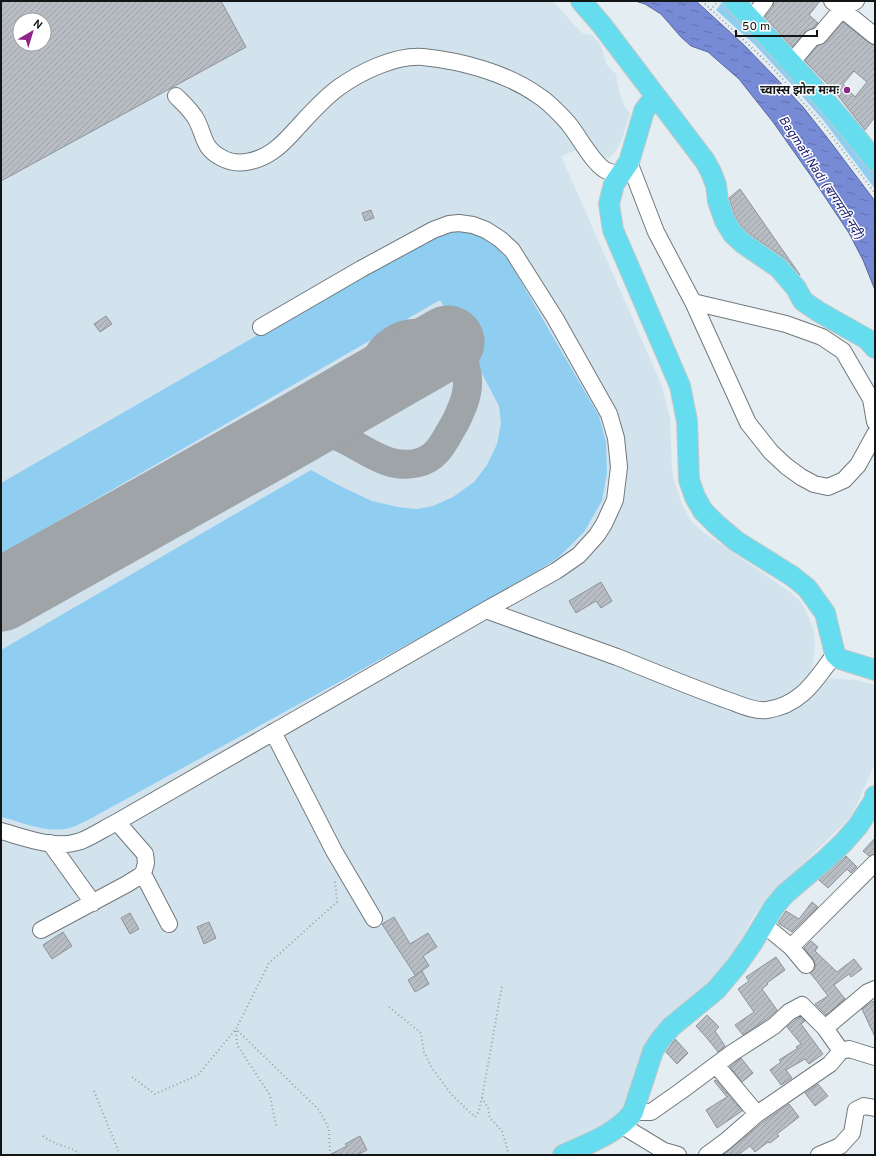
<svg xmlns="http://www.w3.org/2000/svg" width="876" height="1156" viewBox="0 0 876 1156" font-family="Overpass,'Noto Sans Devanagari',sans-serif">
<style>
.built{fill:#d3e3ed;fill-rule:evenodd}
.grass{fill:#8fcef1}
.water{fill:url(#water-ripples);stroke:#58679d}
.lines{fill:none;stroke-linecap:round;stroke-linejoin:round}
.taxiway{stroke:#9ea4a8;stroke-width:29}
.runway{stroke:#9ea4a8;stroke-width:73}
.building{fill:url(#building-hatch);stroke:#8e939a;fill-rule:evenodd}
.minor-casing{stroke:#70787c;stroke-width:18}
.major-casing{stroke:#c6c7c7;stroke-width:22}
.path{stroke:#99a0a3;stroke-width:2;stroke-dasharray:1 3;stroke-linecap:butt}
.minor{stroke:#fff;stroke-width:16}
.major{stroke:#66ddef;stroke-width:20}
.poi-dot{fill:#8d258b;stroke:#fff;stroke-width:1.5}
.labels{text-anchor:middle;stroke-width:3;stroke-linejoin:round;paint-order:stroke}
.poi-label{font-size:12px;font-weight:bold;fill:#131617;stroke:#fff;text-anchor:end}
.water-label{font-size:13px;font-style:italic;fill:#171971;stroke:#fff}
</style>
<defs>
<pattern id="water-ripples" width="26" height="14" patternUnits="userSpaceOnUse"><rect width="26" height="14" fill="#768ad6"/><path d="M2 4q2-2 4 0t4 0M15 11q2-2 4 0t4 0" fill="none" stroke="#6070ad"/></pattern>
<pattern id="building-hatch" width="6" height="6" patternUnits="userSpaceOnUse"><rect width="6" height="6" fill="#b8bdc4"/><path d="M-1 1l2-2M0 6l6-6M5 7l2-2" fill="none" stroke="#9da2a8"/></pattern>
</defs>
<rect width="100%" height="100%" fill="#e4edf2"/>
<path class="built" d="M1 1H553L579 30 582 33 592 35 601 45 606 64 616 74 620 94 624 105 630 114 622 139 618 148 614 153 610 157 604 158H599L585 147 561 156 609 265 662 386 670 419 672 469 674 480 682 505 692 522 703 532 790 592 801 602 810 619 814 632 815 641 814 658 811 674 823 683 831 678 856 680 875 685V763L859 800 849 819 770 895 753 917 725 970 650 1043 636 1071 633 1098 626 1112 595 1134 550 1155H1ZM20 20H44V44H20Z"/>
<path class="grass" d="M723 1 737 18 748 27 869 165 875 173V189L823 120 802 96 755 45 716 10Z
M449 228 468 230 492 242 509 261 599 416 606 442 607 473 602 501 584 532 559 557 521 582 88 820C81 823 73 828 65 829 43 832 22 822 1 817V650L311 470 342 487 372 501 398 507 417 509 433 506 453 497 474 482 487 465 497 444 501 423 499 406 478 366 440 300 1 554V483L431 235Z"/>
<path class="water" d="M635 1H696L744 45 775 77 803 107 829 140 875 201V290L863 260 849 233 811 176 773 122 739 79 708 52 691 46 681 37 661 14 645 4Z"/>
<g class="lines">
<path class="taxiway" d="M288 434C304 434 323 431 339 437 365 448 387 470 417 463 436 459 443 444 452 428 455 423 458 418 460 412 475 381 468 346 432 336 417 331 402 333 389 343 377 351 373 369 363 380 357 389 348 396 340 404"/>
<path class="runway" d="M1 595 288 434 448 342"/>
</g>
<path class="building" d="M1 1H221L246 47 1 181ZM20 20H44V44H20Z
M774 1H820L809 15 818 23 814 28 805 32 792 47 765 17 773 7Z
M843 22 869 43 875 45V117L865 130 836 93 805 61 817 46 826 42ZM854 71 867 82 855 97 843 84Z
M740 189 800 275 786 259 751 235 742 227 735 216 729 198Z
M371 210 374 218 365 221 362 213Z
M106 316 112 324 100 332 94 324Z
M601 582 612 601 601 608 596 601 576 613 569 601Z
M875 838V854L869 856 863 851Z
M846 856 857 867 851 873 847 869 828 888 819 880Z
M812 902 818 907 792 932 778 923 786 911 799 919Z
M130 913 139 929 130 934 121 918Z
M394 917 410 944 428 933 437 947 423 956 429 966 415 975 382 924Z
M209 922 216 938 204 944 197 927Z
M63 932 72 946 52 959 43 945Z
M811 941 818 947 815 951 837 972 854 959 862 969 851 977 849 974 834 985 845 999 826 1015 815 1004 828 996 816 980 810 973 815 969V963L813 959 804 948Z
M776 957 785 970 767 983 768 984 762 989 777 1010 768 1018 743 1035 735 1025 754 1012 738 989 749 981 746 977Z
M422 971 429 984 415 992 408 980Z
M873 1001 875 1005V1037L862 1009Z
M707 1015 719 1027 715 1031 725 1046 718 1052 706 1037 696 1026Z
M800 1017 805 1021 801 1024 823 1054 809 1064 805 1059 786 1070 792 1078 781 1085 770 1070 781 1062 779 1060 798 1048 796 1047 801 1044 787 1027 795 1020Z
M675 1039 688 1053 677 1064 666 1052Z
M741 1058 753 1073 742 1082 730 1067Z
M716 1080 742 1111 717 1128 706 1110 727 1097 714 1081Z
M818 1084 828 1096 815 1106 805 1093Z
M789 1104 799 1117 777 1134 779 1136 770 1143 768 1142 755 1152 750 1146 738 1155H723L763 1122Z
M360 1136 367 1150 357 1155H329L347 1146 345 1144Z"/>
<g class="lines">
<defs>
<path id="minor" d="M832 1 875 36
M751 20 765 1
M791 63 812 38 819 36 842 9 856 1
M176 96C183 103 191 110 196 119 205 135 202 148 222 158 238 167 259 161 273 151 283 144 290 136 297 128 310 114 323 99 338 88 360 72 395 55 423 57 462 61 507 73 539 96 550 103 559 113 568 123 579 136 591 161 605 170 610 172 615 174 619 175
M629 162 656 232 693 302 748 423 771 452 786 466 801 477 814 484 828 487 844 480 858 465 875 434
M693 302 786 324 822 337 843 351 871 399 875 422
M486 610C529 626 573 641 617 657 652 671 688 686 724 699 737 703 753 712 767 710 802 705 816 679 835 654
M273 732 334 851 374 919
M1 831C26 838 55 850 81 841 93 836 105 828 117 822L486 610 556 571 579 555 597 535 604 524 615 500 619 467 616 438 609 414 555 318 512 250 500 239 486 230 473 225 459 223 449 224 433 230 361 269 261 327
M50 843 93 903
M143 874 169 924
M763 924 791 947 806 965
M41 930 127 884 143 874 146 863 145 854 117 822
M791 947 875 863
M841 1051 849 1049 875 1057
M716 1065 757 1114
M633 1112H651L681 1091 732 1053 774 1026 789 1012 802 1005 825 1028 868 992 875 989
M621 1125 664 1151 678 1155
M707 1155 726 1141 757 1114 830 1064 841 1051 825 1028
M819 1155 840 1146 852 1133 856 1110 864 1106 875 1108"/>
<path id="major" d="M581 1 601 24 705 161 711 172 716 185 718 201 725 221 733 234 744 244 779 268 796 288 803 301 819 312 867 339 875 348
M734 1C782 53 832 105 875 161
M660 102 650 103 644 111 629 162 614 184 609 204 613 230 680 386 687 421 689 480 695 497 703 511 716 524 736 541 792 576 807 588 825 613 835 654 840 659 875 670
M563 1155C587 1144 617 1134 633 1112L653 1051 660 1040 671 1027 716 990 737 965 751 945 774 907 785 894 825 860 843 843 858 826 875 799V796"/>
</defs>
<use href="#minor" class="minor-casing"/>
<use href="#major" class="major-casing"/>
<path class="path" d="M702 1 768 63 788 85 825 127 875 193
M710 10 719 1
M389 1007 421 1033 424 1052 432 1068 451 1094 475 1117 479 1111 482 1098 488 1108 490 1118 502 1131 509 1155
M236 1031 237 1045 270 1095 276 1126
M132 1077 155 1094 198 1075 236 1029
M94 1091 120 1155
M482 1098 502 986
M43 1136C47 1139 51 1141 55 1143 63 1147 74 1147 79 1155
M330 1155 329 1129 319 1110 236 1029 269 963 337 902 335 880"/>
<use href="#minor" class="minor"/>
<use href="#major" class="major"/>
</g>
<circle class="poi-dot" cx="847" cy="90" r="4"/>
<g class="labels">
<g class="poi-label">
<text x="839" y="94">च्वास्स झोल मःमः</text>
</g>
<g class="water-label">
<text transform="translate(822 177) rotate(57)" y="5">Bagmati Nadi (बागमती नदी)</text>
</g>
</g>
<rect width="876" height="1156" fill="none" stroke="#131617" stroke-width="4"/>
<g transform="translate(32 32) rotate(38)"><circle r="19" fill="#ffffff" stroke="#a1a2a2"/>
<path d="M0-3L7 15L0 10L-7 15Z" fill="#8d258b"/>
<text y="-6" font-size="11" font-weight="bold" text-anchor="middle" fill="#131617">N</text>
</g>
<path d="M736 30v6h81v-6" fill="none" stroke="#131617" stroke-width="2"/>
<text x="742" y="30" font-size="12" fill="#131617" stroke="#ffffff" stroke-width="3" paint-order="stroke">50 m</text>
</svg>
